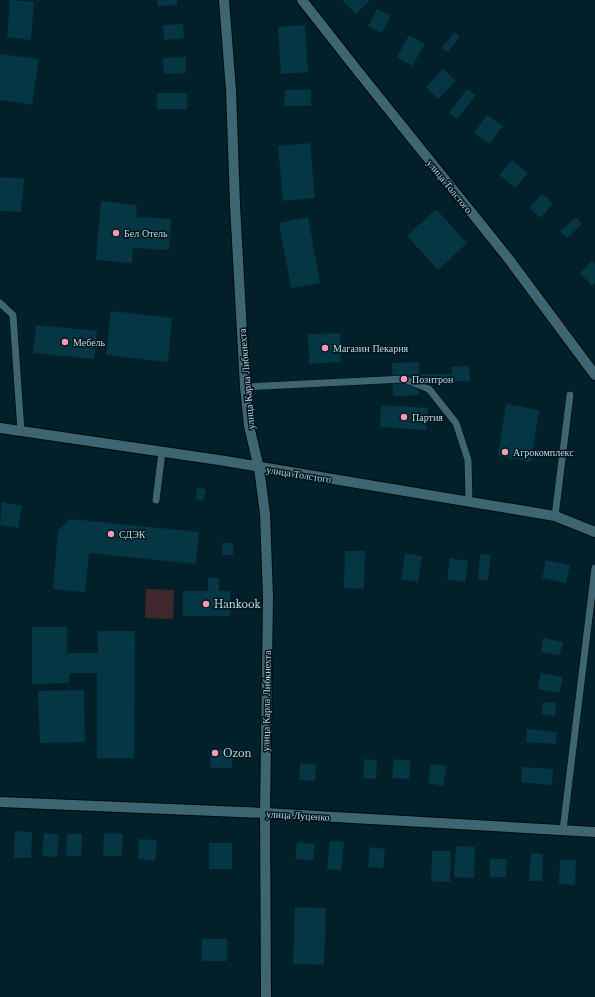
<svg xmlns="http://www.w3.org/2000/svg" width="595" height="997" viewBox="0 0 595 997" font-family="'Libre Baskerville',serif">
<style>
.green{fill:#40272e}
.building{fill:#053643}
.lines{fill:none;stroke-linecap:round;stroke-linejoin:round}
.lane-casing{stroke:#00080e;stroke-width:8}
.street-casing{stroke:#00080e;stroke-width:12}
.secondary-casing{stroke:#00080e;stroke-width:12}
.lane{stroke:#3d6572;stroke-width:7}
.street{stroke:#3d6572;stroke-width:10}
.secondary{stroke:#3d6572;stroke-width:10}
.poi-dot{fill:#f19ab1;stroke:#00161f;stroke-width:1.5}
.labels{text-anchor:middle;stroke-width:3;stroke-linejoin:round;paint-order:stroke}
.street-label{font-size:10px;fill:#c2d7df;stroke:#00161f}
.poi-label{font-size:10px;fill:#c2d7df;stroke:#00161f;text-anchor:start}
</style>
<rect width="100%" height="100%" fill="#022029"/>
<path class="green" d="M146 589 174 590 173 619 145 618Z"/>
<path class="building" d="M10 0 34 2 31 40 7 37Z
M157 0H177V5L158 6Z
M342 0H370L356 14Z
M377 9 391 16 382 33 368 26Z
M183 24 184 38 164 40 163 25Z
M305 25 308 72 281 74 278 27Z
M454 32 460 36 448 52 442 48Z
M409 35 425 44 412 66 397 57Z
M0 54 39 59 32 105 0 100Z
M186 57V73L164 74 163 58Z
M443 69 456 81 438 99 426 87Z
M467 89 476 95 457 119 449 113Z
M285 90H311V106H284Z
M157 93H187V109H157Z
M487 115 503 126 490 144 474 133Z
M310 143 315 198 283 201 278 146Z
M512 160 528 173 516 188 499 175Z
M0 177 24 179 21 212 0 211Z
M542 194 553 203 541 218 529 208Z
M101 201 137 205 136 217 171 219 169 250 133 248 132 263 96 260Z
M436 209 467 243 438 270 407 236Z
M308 217 320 283 291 288 279 223Z
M576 217 582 224 567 238 560 231Z
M592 261 595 264V283L592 286 580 273Z
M111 311 172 318 168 362 106 355Z
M36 325 97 331 94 359 33 353Z
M340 333 341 362 309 364 308 334Z
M419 362V374H452L451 367 469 366 470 381 419 382V395L393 396 392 363Z
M506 404 539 410 531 462 498 456Z
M381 405 428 408 426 430 380 427Z
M197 488 206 489 204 501 196 500Z
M2 502 22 506 18 528 0 525Z
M70 519 199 532 196 564 89 553 85 592 53 589 58 531Z
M222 543H233V555H222Z
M345 551H365L364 589 344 588Z
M405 553 422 556 418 582 401 579Z
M480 554 491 555 488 580 478 579Z
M450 558 468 561 465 582 447 579Z
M546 560 570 565 566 583 542 578Z
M208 578H219V591H230V616H183V591H208Z
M32 627H67V653H98V631H135L134 758H97V673H69V683L32 684Z
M543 638 563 642 560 655 541 652Z
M541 673 563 677 559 693 538 689Z
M84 690 85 742 40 743 38 691Z
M543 702 556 703 555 716 542 714Z
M527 729 557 732 556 744 526 742Z
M211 749 233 750 232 768H210Z
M364 759 377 760 376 779 363 778Z
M394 759 411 761 409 779 392 778Z
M300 763 316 764 315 781 299 780Z
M431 764 447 766 443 786 428 783Z
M522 767 553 769 552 785 521 782Z
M15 831 32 832 31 858H14Z
M44 833 59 835 57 857 42 856Z
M104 833 123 834 122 856H103Z
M67 834H82L81 856H66Z
M139 839 157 840 155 861 138 859Z
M330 841 344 842 341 870 327 869Z
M297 842 315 844 313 861 295 859Z
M209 843H232V869H209Z
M456 846 475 847 474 878 454 877Z
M370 847 385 849 383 868 368 867Z
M432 851H451L450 882 431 881Z
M531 853 543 854 542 881H529Z
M490 859H507L506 877H490Z
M560 860H576L575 885 559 884Z
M295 907 326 908 324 965 293 964Z
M202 939H227V961H202Z"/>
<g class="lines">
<defs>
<path id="lane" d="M0 303 13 315 21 431
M245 387 404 379 429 389 456 423 468 460 469 502
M156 500 162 452
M555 516 570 395
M563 830 595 568"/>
<path id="street" d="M302 0 357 70 508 258 595 375
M0 802 265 813 595 832"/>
<path id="secondary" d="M224 0 231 90 235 205 245 387 249 426 259 468 265 514 268 597 265 813 266 997
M0 428 219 460 555 516 595 532"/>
</defs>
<use href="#lane" class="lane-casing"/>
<use href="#street" class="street-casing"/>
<use href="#secondary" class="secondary-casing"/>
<use href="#lane" class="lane"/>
<use href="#street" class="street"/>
<use href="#secondary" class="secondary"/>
</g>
<g class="poi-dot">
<circle cx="116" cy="233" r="4"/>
<circle cx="65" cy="342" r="4"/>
<circle cx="325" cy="348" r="4"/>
<circle cx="404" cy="379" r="4"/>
<circle cx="404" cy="417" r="4"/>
<circle cx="505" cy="452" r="4"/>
<circle cx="111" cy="534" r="4"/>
<circle cx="206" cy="604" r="4"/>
<circle cx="215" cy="753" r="4"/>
</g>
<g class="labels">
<g class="street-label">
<text transform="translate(450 186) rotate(51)" y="4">улица Толстого</text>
<text transform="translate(246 379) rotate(-95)" y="4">улица Карла Либкнехта</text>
<text transform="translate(299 474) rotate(9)" y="4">улица Толстого</text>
<text transform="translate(266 701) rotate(-89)" y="4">улица Карла Либкнехта</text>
<text transform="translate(298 815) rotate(3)" y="4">улица Луценко</text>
</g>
<g class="poi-label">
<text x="124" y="237">Бел Отель</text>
<text x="73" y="346">Мебель</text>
<text x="333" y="352">Магазин Пекарня</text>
<text x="412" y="383">Позитрон</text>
<text x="412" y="421">Партия</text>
<text x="513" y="456">Агрокомплекс</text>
<text x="119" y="538">СДЭК</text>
<text x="214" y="608">Hankook</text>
<text x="223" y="757">Ozon</text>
</g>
</g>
</svg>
